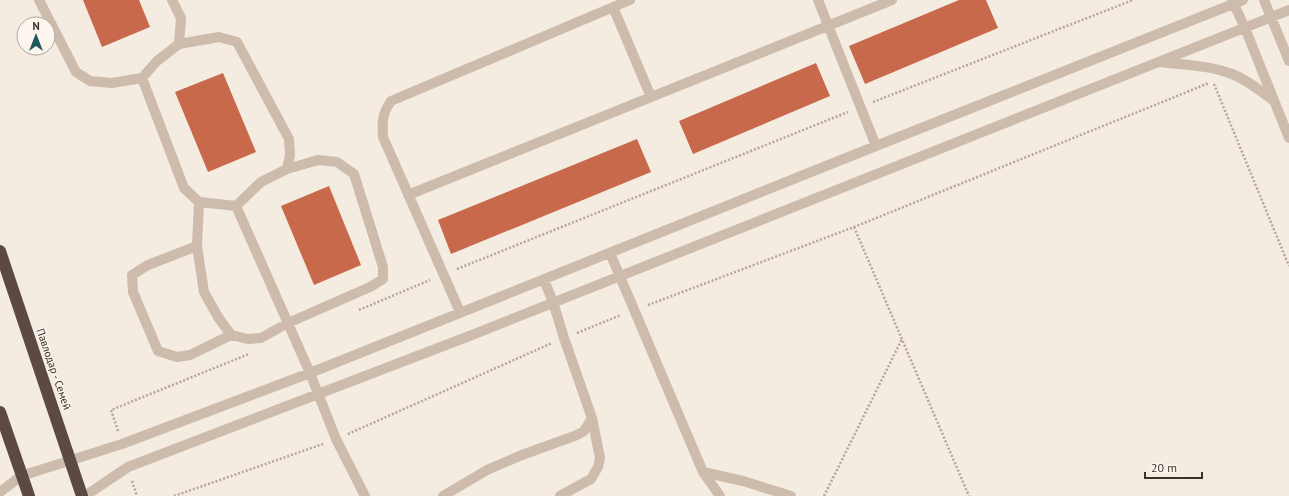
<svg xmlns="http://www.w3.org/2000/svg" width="1289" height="496" viewBox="0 0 1289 496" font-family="'PT Sans',sans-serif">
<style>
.building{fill:#c8694b}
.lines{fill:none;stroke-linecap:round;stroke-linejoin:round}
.path{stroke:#b9a596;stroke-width:2.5;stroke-dasharray:2 2;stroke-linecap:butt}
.minor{stroke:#cdbbac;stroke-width:10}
.highway{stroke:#5c4a42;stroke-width:12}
.labels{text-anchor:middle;stroke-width:3;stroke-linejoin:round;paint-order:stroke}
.street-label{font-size:11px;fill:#3b302b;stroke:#fbf5ee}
</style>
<rect width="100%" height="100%" fill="#f4ebe1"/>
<path class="building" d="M83 0H139L150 27 102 47Z
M959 0H986L998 28 865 84 849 46Z
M816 63 830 96 693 154 679 121Z
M223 73 256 152 208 172 175 92Z
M637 139 651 172 451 254 438 220Z
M329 186 361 265 314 285 281 206Z"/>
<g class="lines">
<path class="path" d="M1214 84 1289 266
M873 102 1133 0
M854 227 969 496
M457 269 848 112
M648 305 854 227 1209 83
M359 310 430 280
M577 333 621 315
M118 431 111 410 249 354
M348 434 552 343
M132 481 137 496
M174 496 323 444
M824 496 902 339"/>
<path class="minor" d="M39 0 76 72 90 81 112 83 142 78
M172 0 181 18 179 44
M818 0 876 146
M1232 0 1245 28 1289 138
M1264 0 1289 61
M613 7 651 97
M219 37 237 42 289 139 290 155 287 169 261 182 236 206 199 202 184 188 142 78 157 61 179 44Z
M1161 62C1184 65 1209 65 1232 74 1247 80 1261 91 1274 101
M408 195 892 0
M199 202 197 246 204 292 218 317 231 335 248 339 261 338 288 323 370 287 383 279V267L354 174 337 162 318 160 287 169
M236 206 310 373 336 439 365 496
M197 246 148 265 132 275 133 292 158 351 177 357 190 355 231 335
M610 253 703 472 720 496
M544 280 553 302 564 338 592 418 600 458 598 467 591 479 560 496
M460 312 383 137C382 122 382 114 391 101L630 0
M703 472 743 481 791 496
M0 492 21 476 122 444 310 373 876 146 1243 0
M85 496 128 467 472 335 1289 10
M443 496 487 470 522 455 577 435 584 431 592 418"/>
<path class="highway" d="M0 251 82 496
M0 412 29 496"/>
</g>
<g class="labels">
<g class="street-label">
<text transform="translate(54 369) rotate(71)" y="4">Павлодар - Семей</text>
</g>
</g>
<g transform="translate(36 36)"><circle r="19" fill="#fbf5ee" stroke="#aea6a0"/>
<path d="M0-3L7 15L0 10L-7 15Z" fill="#1f5a5e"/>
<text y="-6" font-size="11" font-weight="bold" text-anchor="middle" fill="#3b302b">N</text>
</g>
<path d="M1145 472v6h57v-6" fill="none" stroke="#3b302b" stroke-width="2"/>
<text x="1151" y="472" font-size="12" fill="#3b302b" stroke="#fbf5ee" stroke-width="3" paint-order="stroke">20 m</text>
</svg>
